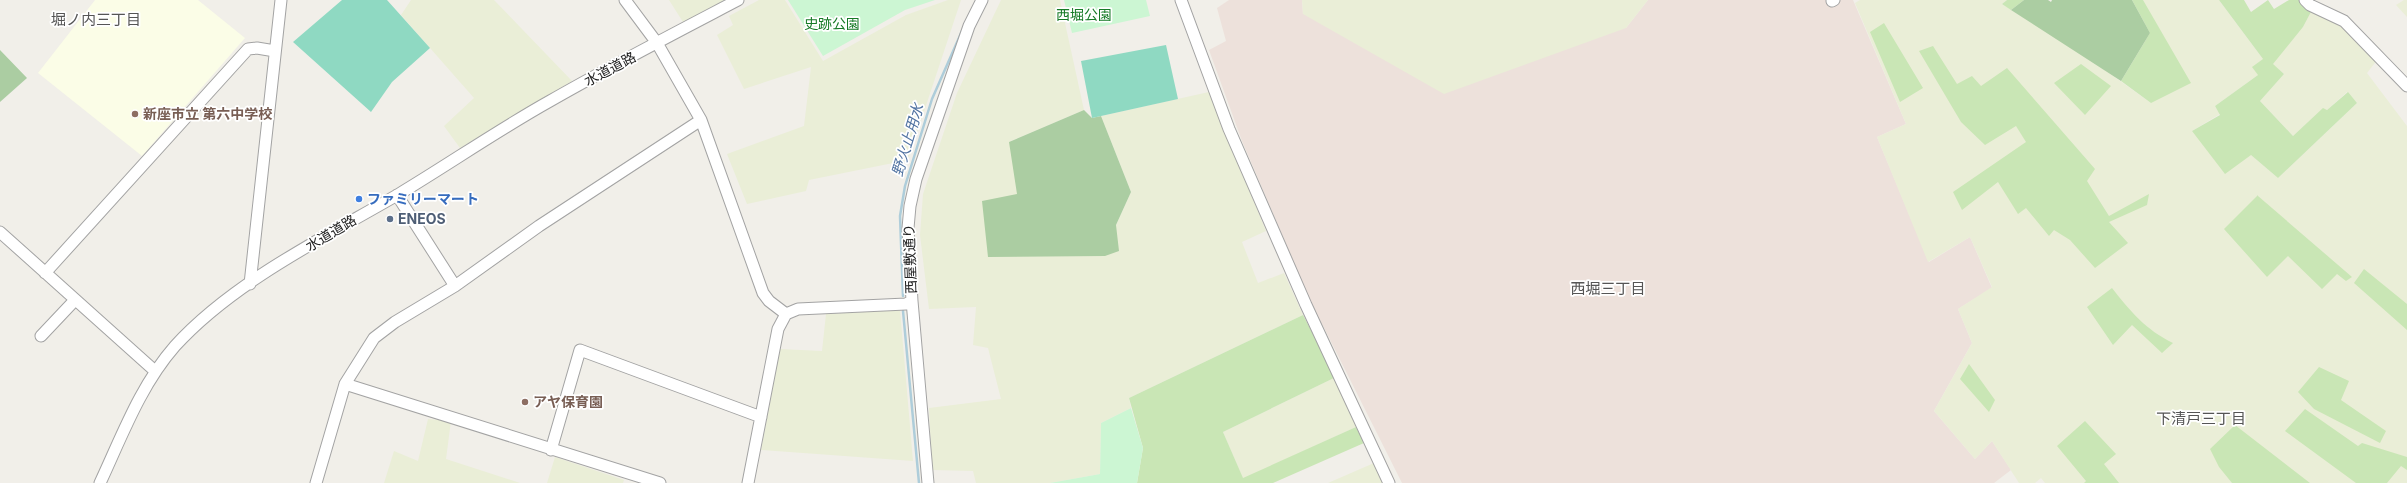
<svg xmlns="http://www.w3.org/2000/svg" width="2407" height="483" viewBox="0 0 2407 483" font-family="Inter,'Noto Sans JP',sans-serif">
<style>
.education{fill:#fbfde7}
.military{fill:#ede1db}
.farmland{fill:#eaeed7}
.grass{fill:#c9e6b5}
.forest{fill:#abcda2}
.park{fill:#ccf6d3}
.pitch{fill:#8fd9c2}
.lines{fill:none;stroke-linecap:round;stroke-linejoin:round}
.stream{stroke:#aecdda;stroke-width:2.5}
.minor-casing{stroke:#a3a3a3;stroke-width:13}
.minor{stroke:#fff;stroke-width:11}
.education-dot{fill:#8d6e63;stroke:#fff;stroke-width:1.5}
.shop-dot{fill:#3f7fe0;stroke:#fff;stroke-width:1.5}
.service-dot{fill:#5c6f8a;stroke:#fff;stroke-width:1.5}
.labels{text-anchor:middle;stroke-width:3.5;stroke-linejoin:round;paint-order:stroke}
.park-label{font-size:14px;fill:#167a26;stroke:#fff}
.street-label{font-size:14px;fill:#222;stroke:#fff}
.education-label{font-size:14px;font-weight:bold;fill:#785e54;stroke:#fff;text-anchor:start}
.shop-label{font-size:14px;font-weight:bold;fill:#366cbe;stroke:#fff;text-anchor:start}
.service-label{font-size:14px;font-weight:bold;fill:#4e5e75;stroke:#fff;text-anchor:start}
.neighbourhood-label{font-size:15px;fill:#555;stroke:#fff}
.water-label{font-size:15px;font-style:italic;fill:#5274a2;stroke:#fff}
</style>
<rect width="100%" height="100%" fill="#f1efe9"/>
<path class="education" d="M95 0H198L245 38 142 156 38 73Z"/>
<path class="military" d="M1229 0H1302L1303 14 1626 28 1648 0H1853L1906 124 1877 137 1929 262 1970 237 1992 288 1958 309 1972 343 1934 411 1975 459 1992 441 2011 470 1994 483H1402L1309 298 1242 141 1209 50 1226 41 1217 8Z"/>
<path class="farmland" d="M411 0H494L572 81 460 148 444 126 474 98 401 15Z
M669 0H725L683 22Z
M759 0H785L823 61 906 15 948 0H961L908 160 809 180 806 191 747 204 727 154 804 126 811 67 744 89 717 35 733 25 729 16Z
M1001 0H1060L1084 110 1009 142 1116 225 1131 192 1101 116 1209 92 1266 231 1242 242 1258 283 1284 273 1303 315 1129 398 1131 408 1101 423 1100 474 1050 483H976L973 471 932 470 929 408 1001 399 988 348 973 345 976 307 929 309 920 235 923 194 957 93Z
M1302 0H1648L1626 28 1444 94 1303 14Z
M1860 0H2007L2002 4 2088 58 2151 103 2143 0H2219L2263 59 2258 75 2215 106 2220 114 2192 131 2251 155 2278 178 2357 103 2347 92 2327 110 2323 109 2293 136 2260 101 2284 74 2272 64 2303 27 2312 10 2344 28 2378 59 2367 73 2407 126V483H2045L2041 478 2035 483H2019L1992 441 1975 459 1934 411 1972 343 1958 309 1992 287 1970 237 1928 262 1877 137 1906 124 1855 3Z
M2404 0H2407V17L2396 5Z
M900 310 913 461 761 450 780 349 822 351 826 314Z
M1336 377 1356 427 1243 479 1223 432Z
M428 419 451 421 446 459 520 483H384L394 451 418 461Z
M555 457 624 480 623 483H547Z
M1374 463 1384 483H1328Z"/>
<path class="grass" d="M2007 0H2024L2011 10 2002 4Z
M2132 0H2143L2191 83 2151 103 2121 81 2150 33Z
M2219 0H2244L2251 12 2268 0 2274 9 2289 0H2300L2312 10 2303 27 2273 64 2284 74 2260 101 2293 136 2323 108 2327 110 2348 92 2357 103 2278 178 2251 155 2225 174 2192 131 2220 115 2215 106 2258 75 2252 67 2263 59Z
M1884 23 1923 88 1900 102 1870 32Z
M1933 46 1957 84 1972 76 1981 86 2007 68 2095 169 2087 181 2109 216 2149 194 2147 205 2109 222 2128 243 2095 268 2070 240 2054 230 2049 236 2026 208 2018 214 1998 182 1962 210 1953 192 2026 142 2016 126 1985 145 1961 122 1919 51Z
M2081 64 2111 86 2085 115 2054 83Z
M2258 195V196L2352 277 2346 281 2337 274 2322 289 2288 256 2267 277 2224 229Z
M2364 269 2407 304V330L2354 283Z
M2112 288C2130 311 2146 330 2173 343L2162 353 2132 325 2113 345 2087 307Z
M1303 315 1336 377 1223 432 1243 478 1356 427 1364 443 1273 483H1137L1143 448 1129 398Z
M1969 364 1995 400 1989 412 1960 379Z
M2319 367 2349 381 2341 400 2386 431 2380 443 2314 409 2298 392Z
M2305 409 2358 446 2362 443 2407 457V470L2401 466 2387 483H2356L2285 431Z
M2085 421 2116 454 2104 464 2119 483H2084L2086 481 2057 446Z
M2235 425 2310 483H2232L2219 467 2210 449Z"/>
<path class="forest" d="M2024 0H2048L2051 2 2052 0H2132L2150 33 2121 81 2011 10Z
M0 50 27 78 0 102Z
M1084 110 1092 118 1101 116 1131 192 1116 225 1119 251 1105 256 988 257 982 201 1017 194 1009 142Z"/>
<path class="park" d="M788 0H935L905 10 823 56Z
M1064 0H1146L1150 16 1072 33Z
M1131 408 1143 448 1137 483H1050L1100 474 1101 423Z"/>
<path class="pitch" d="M342 0H387L430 48 392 82 371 112 293 42Z
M1166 45 1178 99 1092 118 1081 61Z"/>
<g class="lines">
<path class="stream" d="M903 296 900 216 905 186 932 99 962 31
M903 311 919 483"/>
<defs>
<path id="minor" d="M625 0 657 43 701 120 763 293 769 301 786 314
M1181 0 1229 129 1306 305 1389 483
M2305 0 2310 5 2344 21 2407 86
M1832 1 1834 0
M397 195 455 286
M0 232 155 371
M45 273 248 49 257 48 275 51
M250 284 281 0
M912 301 928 483
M41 336 75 300
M345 384 660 483
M551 450 580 350 761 417
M100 483C122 436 140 386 175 346 233 282 325 237 399 194 449 164 498 130 550 101 611 66 675 33 738 0
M316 483 345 384 374 338 395 322 455 286 539 226 701 120
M748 483 778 329 786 314 798 309 906 304 912 301 908 228 910 206 916 179 969 26 982 0"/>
</defs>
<use href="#minor" class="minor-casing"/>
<use href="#minor" class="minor"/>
</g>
<g class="education-dot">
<circle cx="135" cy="114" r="4"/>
<circle cx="525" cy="402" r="4"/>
</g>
<circle class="shop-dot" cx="359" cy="199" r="4"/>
<circle class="service-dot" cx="390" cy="219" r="4"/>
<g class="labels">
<g class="park-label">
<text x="1084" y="20">西堀公園</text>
<text x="832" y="29">史跡公園</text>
</g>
<g class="street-label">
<text transform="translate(610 69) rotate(-28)" y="5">水道道路</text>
<text transform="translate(331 233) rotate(-31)" y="5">水道道路</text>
<text transform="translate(910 259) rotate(-92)" y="5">西屋敷通り</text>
</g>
<g class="education-label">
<text x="143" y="119">新座市立 第六中学校</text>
<text x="533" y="407">アヤ保育園</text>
</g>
<g class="shop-label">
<text x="367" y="204">ファミリーマート</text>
</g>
<g class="service-label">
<text x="398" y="224">ENEOS</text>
</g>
<g class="neighbourhood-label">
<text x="96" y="25">堀ノ内三丁目</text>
<text x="1608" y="294">西堀三丁目</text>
<text x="2201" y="424">下清戸三丁目</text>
</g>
<g class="water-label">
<text transform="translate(908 140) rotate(-73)" y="5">野火止用水</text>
</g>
</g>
</svg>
